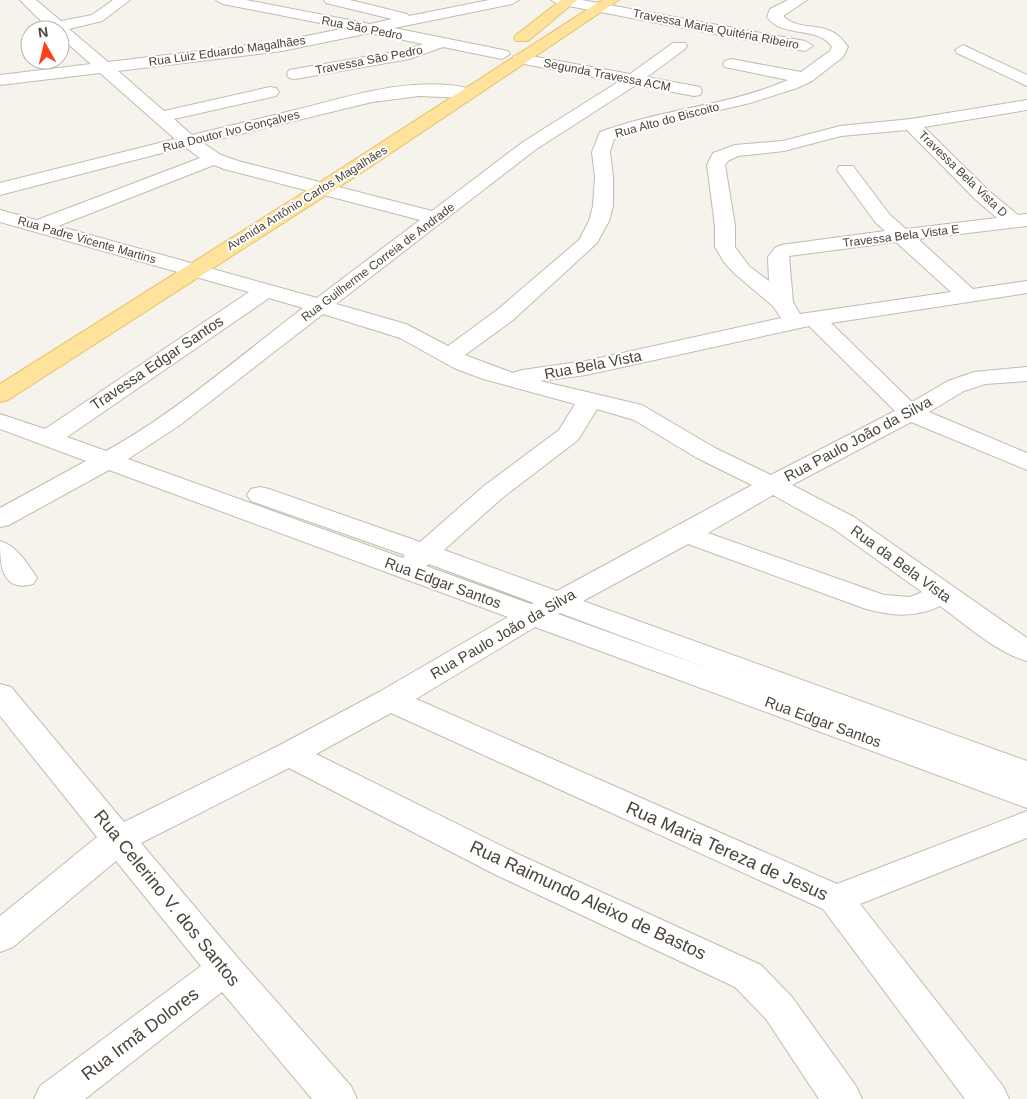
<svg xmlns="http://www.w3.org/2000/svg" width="1027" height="1099" viewBox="0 0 1027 1099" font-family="Helvetica,sans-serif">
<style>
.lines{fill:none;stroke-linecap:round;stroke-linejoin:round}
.minor-casing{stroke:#c2bbae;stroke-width:2}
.major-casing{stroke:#e6c16a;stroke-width:2}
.minor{fill:#fff;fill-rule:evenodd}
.major{fill:#ffe39c;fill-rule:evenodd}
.labels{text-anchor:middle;stroke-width:4;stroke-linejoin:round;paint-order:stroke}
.far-street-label{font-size:12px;fill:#4b4439;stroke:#fff}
.street-label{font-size:15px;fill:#4b4439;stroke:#fff}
.near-street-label{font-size:18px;fill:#4b4439;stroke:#fff}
</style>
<rect width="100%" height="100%" fill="#f6f3ec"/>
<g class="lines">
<defs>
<path id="minor" d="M20 0H36L61 21 92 15 113 0H130L102 21 69 29 108 62 282 41 346 28 223 4 216 0H246L370 24 392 19 326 3 324 0H350L407 14 409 16 489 0H519L512 4 394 28 508 51 510 54 502 59 443 47 409 59 295 79 289 78 287 74 289 70 295 69 406 50 423 44 370 33 282 51 118 71 164 111 270 87 276 88 279 92 276 96 174 119 192 135C227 126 263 118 299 109 354 95 415 75 472 89L475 93 472 97 466 98 419 96 372 102 203 143 221 155 238 161 432 211 523 142 618 82 514 62 512 59 514 56 520 54 630 74 673 43H685L687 46 685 49 647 77 700 87 702 91 700 95 694 96 636 85 535 150 336 304 406 324 448 346 497 310 579 240 589 221 593 206 595 177 592 152 600 132C661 109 728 106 788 80L725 67 723 64 725 61 731 59 801 72 830 51 832 47C818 25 783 39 767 17L770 9 788 0H807L783 16C803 35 828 16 848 47L843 57 812 81 797 88 750 103 651 126 614 139 610 152 613 177V206L609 221 597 243 513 320 465 355 513 373 522 370 586 361 781 318 773 306 735 274 724 262 715 247V226L707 165 713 153 735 145 783 141 840 126 911 119 1027 100V110L924 127 990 192 1018 215 1027 214V226L918 239 973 289 1027 281V293L831 323 912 402 948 381 974 372 1027 367V381L985 384 964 391 929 412 1027 453V470L911 422 792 485 854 517 1027 638V661C995 652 967 625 940 606 914 618 893 616 866 609L688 544 583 601 1027 761V808L535 627 416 699 837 884 1027 811V838L860 904 1003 1086 1009 1099H965L823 909 391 713 316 754 520 855 761 965 792 997 856 1086 862 1099H819L766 1019 735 987 496 875 289 768 141 843 238 958 351 1086 357 1099H312L222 992 85 1099H34L40 1086 201 966 116 861 13 947 0 952V916L97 837 0 716V684L11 687 124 822 278 746 379 692 508 617 109 470 9 525 0 527V508L86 461 0 429V414L45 429 249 292 0 222V210L37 220 200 158 185 147 0 195V183L175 139 100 73 0 85V75L91 64 60 37V30H50ZM907 130 976 200 997 218 906 229 890 215 853 166H839L837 170 876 223 885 231 781 245 775 248 768 257 769 281 749 266 735 247V226L725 165 728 161 738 156 784 151 841 136ZM214 165 224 169 420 220 317 298 58 226ZM896 242 951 292 800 314 793 302 789 256ZM269 298 303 308C241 355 174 414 106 451L67 437ZM323 314 400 338 454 368 483 379 575 404 559 430 484 486 420 542 269 489 260 487 251 489 247 495 251 501 405 555 403 558 128 459 180 425ZM809 326 895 411 771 475 715 448 642 405 540 381 586 375ZM597 409 634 420 697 458 752 485 557 591 444 550 502 498 578 440ZM773 495 834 529 922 592 910 597 884 595 708 533ZM429 564 534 603 531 604 426 566ZM560 613 710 669 558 614Z
M551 0H582L805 41 813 46 805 51 558 4Z
M963 45 1027 75V86L957 53 955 50Z
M0 541C16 545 28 564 37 578L33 584C1 593 0 563 0 541Z"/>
<path id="major" d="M561 0H577L528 41H516L514 38 516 35Z
M602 0H619L367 169 8 400 0 402V384L317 184Z"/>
</defs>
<use href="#minor" class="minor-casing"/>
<use href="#major" class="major-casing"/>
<use href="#minor" class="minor"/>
<use href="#major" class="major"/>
</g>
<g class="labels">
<g class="far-street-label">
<text transform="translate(362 28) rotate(11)" y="4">Rua São Pedro</text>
<text transform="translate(716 29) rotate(11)" y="4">Travessa Maria Quitéria Ribeiro</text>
<text transform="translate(227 51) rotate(-8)" y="4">Rua Luiz Eduardo Magalhães</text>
<text transform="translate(369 60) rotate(-11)" y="4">Travessa São Pedro</text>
<text transform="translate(607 75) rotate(11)" y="4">Segunda Travessa ACM</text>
<text transform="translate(667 120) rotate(-15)" y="4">Rua Alto do Biscoito</text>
<text transform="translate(231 131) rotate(-14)" y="4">Rua Doutor Ivo Gonçalves</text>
<text transform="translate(963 174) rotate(44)" y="4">Travessa Bela Vista D</text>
<text transform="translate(307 198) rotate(-32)" y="4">Avenida Antônio Carlos Magalhães</text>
<text transform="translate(901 236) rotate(-7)" y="4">Travessa Bela Vista E</text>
<text transform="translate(87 240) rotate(16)" y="4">Rua Padre Vicente Martins</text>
<text transform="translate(378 262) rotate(-37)" y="4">Rua Guilherme Correia de Andrade</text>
</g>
<g class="street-label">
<text transform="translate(157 363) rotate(-34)" y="5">Travessa Edgar Santos</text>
<text transform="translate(593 365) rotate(-11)" y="5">Rua Bela Vista</text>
<text transform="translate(858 439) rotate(-28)" y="5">Rua Paulo João da Silva</text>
<text transform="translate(901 564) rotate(36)" y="5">Rua da Bela Vista</text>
<text transform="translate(443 583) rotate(20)" y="5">Rua Edgar Santos</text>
<text transform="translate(503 634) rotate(-30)" y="5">Rua Paulo João da Silva</text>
<text transform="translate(823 722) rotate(20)" y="5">Rua Edgar Santos</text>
</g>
<g class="near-street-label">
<text transform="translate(727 851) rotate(24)" y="6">Rua Maria Tereza de Jesus</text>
<text transform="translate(167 898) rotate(51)" y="6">Rua Celerino V. dos Santos</text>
<text transform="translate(588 900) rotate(25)" y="6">Rua Raimundo Aleixo de Bastos</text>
<text transform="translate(140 1034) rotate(-37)" y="6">Rua Irmã Dolores</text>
</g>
</g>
<g transform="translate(45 45) rotate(352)"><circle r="24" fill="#ffffff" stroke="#b7b4b0"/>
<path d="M0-4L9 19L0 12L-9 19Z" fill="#fc3f1d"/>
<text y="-8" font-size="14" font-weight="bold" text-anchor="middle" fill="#4b4439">N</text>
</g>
</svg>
